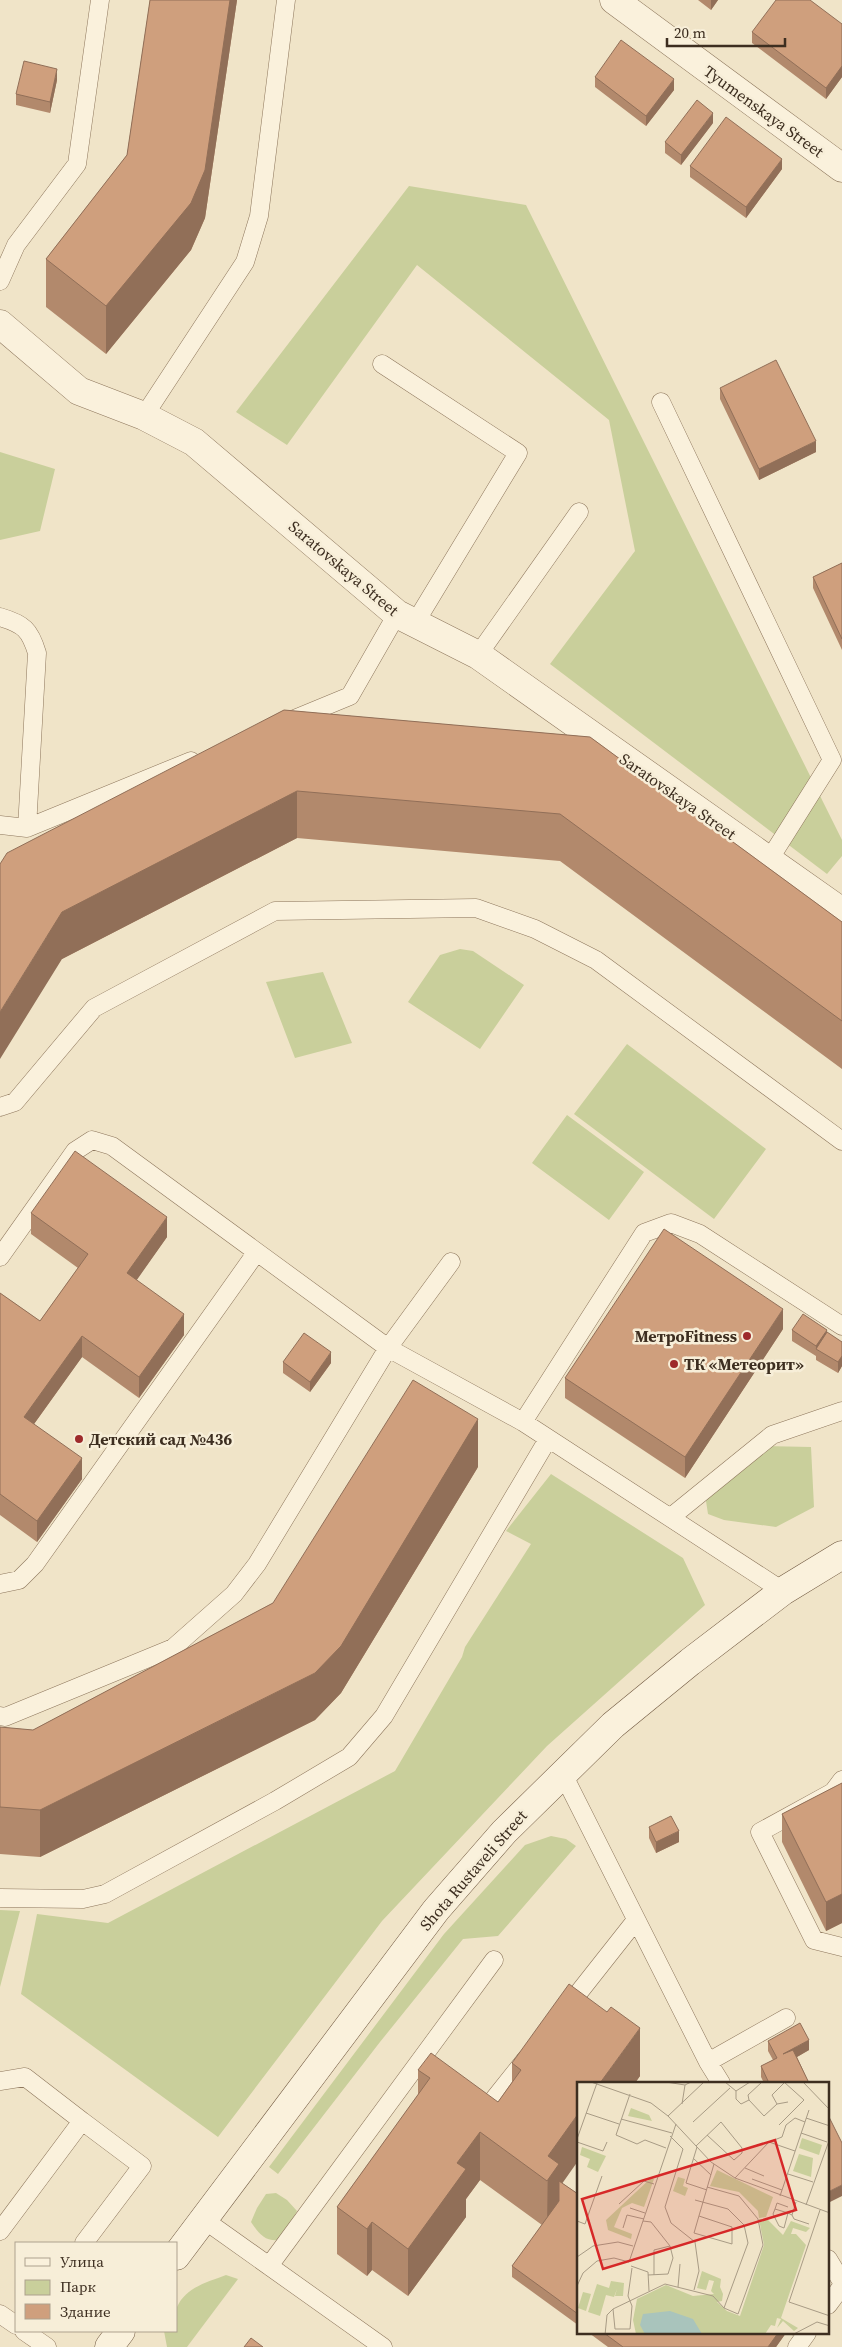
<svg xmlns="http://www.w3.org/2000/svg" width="842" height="2347" viewBox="0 0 842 2347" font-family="'Source Serif 4',serif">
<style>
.green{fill:#c9cf9b}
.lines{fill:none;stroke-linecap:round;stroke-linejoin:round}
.lane-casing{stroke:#8d765c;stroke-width:19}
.street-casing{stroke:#8d765c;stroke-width:29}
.secondary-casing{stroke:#6f573f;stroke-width:29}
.lane{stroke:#faf1dc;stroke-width:18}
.street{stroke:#faf1dc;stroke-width:28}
.secondary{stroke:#faf1dc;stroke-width:28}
.wall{fill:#b2896c}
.shaded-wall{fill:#916f58}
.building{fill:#cf9f7d;stroke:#916f58}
.poi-dot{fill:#9e2a2b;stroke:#f7eed8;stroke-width:2}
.labels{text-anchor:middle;stroke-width:5;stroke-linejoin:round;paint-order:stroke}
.street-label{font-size:16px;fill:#3d2e20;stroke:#f7eed8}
.poi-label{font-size:16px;font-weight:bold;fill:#3d2e20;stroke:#f7eed8;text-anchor:start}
.inset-road{fill:none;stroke:#a89b85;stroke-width:1}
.view{fill:#d62828;fill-opacity:0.15;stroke:#d62828;stroke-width:2.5}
.inset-edge{fill:none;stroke:#3d2e20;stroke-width:2.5}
</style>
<rect width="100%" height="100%" fill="#f0e4c8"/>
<path class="green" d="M409 186 526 205 842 840V856L827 874 550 664 635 551 609 420 417 265 287 445 236 412Z
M0 452 55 469 40 531 0 540Z
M460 949 473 951 524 985 480 1049 408 1002 440 955Z
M323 972 352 1043 295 1058 266 982Z
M627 1044 766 1149 714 1219 574 1114Z
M567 1115 644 1172 609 1220 532 1163Z
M764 1446 811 1447 814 1507 776 1527 724 1520 708 1514 706 1501 711 1491Z
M551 1474 683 1558 705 1605 547 1746 382 1921 218 2137 21 1994 37 1914 108 1923 395 1771 462 1657 465 1647 531 1544 506 1531Z
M551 1836 566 1839 576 1846 498 1936 463 1939 380 2042 278 2174 269 2167 444 1934 525 1845Z
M0 1910 20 1911 0 1987Z
M276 2193 287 2200 297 2211 281 2240C265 2242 260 2235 251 2222L257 2208 266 2194Z
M226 2275 238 2279 187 2347H167L164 2331H176C176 2324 174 2313 177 2307 186 2287 208 2282 226 2275Z"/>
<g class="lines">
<defs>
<path id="lane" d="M0 281 16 245 77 164 100 0
M382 364 518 453 415 623
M661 402 832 760 769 860
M144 416 245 262 259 216 286 0
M0 617C24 624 30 630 37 653L27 828
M478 655 579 512
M287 722 350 696 397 614
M0 825 27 828 191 761
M0 1107 15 1102 94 1008 275 911 476 908 535 929 596 960 842 1141
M0 1257 75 1151 92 1140 112 1146 388 1348 523 1422 783 1591
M523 1422 644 1233 671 1223 700 1234 842 1326
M671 1517 772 1435 842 1411
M0 1584 19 1580 35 1564 256 1253
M0 1716 5 1717 173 1648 234 1594 257 1564 388 1348 451 1262
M563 1774 708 2062 721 2083
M842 1780 833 1792 760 1832 814 1940 842 1947
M0 1898 83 1899 105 1894 275 1801 349 1757 384 1716 548 1439
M565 2010 636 1920
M708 2062 786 2018
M0 2081 25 2077 82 2121 0 2231
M490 2104 526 2059
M82 2121 142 2166 84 2243
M203 2219 383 2347
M828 2259 842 2282
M269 2266 494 1960
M828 2305 842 2286
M0 2314 16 2325
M24 2331 47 2347
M797 2347 807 2333"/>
<path id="street" d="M614 0 842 168
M0 324 79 391 144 416 194 442 397 614 478 655 842 912"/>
<path id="secondary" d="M176 2256 436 1910 504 1832 613 1725 690 1662 783 1591 842 1555
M109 2347 121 2331"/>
</defs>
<use href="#lane" class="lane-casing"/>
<use href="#street" class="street-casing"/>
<use href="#secondary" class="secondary-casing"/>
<use href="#lane" class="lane"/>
<use href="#street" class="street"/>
<use href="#secondary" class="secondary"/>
</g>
<path class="wall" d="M150 0H237L205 218 191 250 106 354 46 307V259L127 155Z
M698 0H718L711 10Z
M842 24V77L826 99 752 43V32Z
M595 77 674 90 646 126 595 87Z
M57 80 50 113 16 105V94Z
M713 123 681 165 665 153V142Z
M690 166 782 169 746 218 690 177Z
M720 388 816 452 759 480 720 399Z
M842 563V650L813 588V577Z
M284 710 590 737 842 922V1069L560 861 297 838 62 959 0 864Z
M31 1213 167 1237 136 1280 184 1335 139 1398 82 1357 34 1424 82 1479 37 1542 0 1515V1293L40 1321 78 1268 31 1234Z
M783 1329 685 1478 565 1398V1378Z
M792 1330 827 1333 842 1342V1366L838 1373 816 1360V1356L792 1341Z
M283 1362 331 1363 310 1392 283 1373Z
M478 1467 341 1693 315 1720 40 1857 0 1854V1727L33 1730 273 1603Z
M842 1783V1923L826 1931 782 1842V1814Z
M649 1827 679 1842 656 1853 649 1838Z
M768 2041 809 2050 797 2057 809 2083H764L761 2077V2066L773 2060 768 2051Z
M512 2063 640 2076 635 2083H578L562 2183 578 2194V2325L512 2277V2266L542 2225 480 2180 466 2199V2217L408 2296 372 2270 367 2276 337 2254V2207L418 2095V2070L498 2102 512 2082Z
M589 2333H786L776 2347H608Z"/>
<path class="shaded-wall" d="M230 0H237L205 218 191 250 106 354V306Z
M711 0H718L711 10Z
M842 66V77L826 99V88Z
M57 69V80L50 113V102Z
M674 79V90L646 126V116Z
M713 113V123L681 165V155Z
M782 159V169L746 218V207Z
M816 441V452L759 480V469Z
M297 791V838L62 959 0 1059V1012L62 912Z
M167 1217V1237L127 1294V1273Z
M783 1309V1329L685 1478V1457Z
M184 1314V1335L139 1398V1377Z
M827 1330V1341L816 1349V1356V1346Z
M82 1336V1357L24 1438V1417Z
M331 1352V1363L310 1392V1382Z
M842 1356V1366L838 1373V1362Z
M478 1419V1467L341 1693 315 1720 40 1857V1810L315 1673Z
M82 1458V1479L37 1542V1521Z
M679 1831V1842L656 1853V1842Z
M842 1894V1923L826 1931V1902Z
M640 2028V2076L635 2083H600Z
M809 2040V2050L783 2065V2054Z
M578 2114V2161L559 2188V2212L547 2228 548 2156Z
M480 2132V2180L466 2199V2217L408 2296V2249L457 2163Z
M842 2185V2196L828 2203V2192Z
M372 2222V2270L367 2276V2229Z
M778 2333H786L776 2347H768Z"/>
<path class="building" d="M150 0H230L205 170 191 203 106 306 46 259 127 155Z
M776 0H810L842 24V66L826 88 752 32Z
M621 40 674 79 646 116 595 77Z
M24 61 57 69 50 102 16 94Z
M697 100 713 113 681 155 665 142Z
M726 117 782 159 746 207 690 166Z
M776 360 816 441 759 469 720 388Z
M842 563V639L813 577Z
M284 710 590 737 842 922V1021L560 814 297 791 62 912 0 1012V864L7 853Z
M75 1151 167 1217 127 1273 184 1314 139 1377 82 1336 24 1417 82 1458 37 1521 0 1494V1293L40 1321 88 1254 31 1213Z
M664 1229 783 1309 685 1457 565 1378Z
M803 1314 827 1330 816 1346 792 1330Z
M827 1332 842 1342V1356L838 1362 816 1349Z
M304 1333 331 1352 310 1382 283 1362Z
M413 1380 478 1419 341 1646 315 1673 40 1810 0 1807V1727L33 1730 273 1603Z
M842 1783V1894L826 1902 782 1814Z
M671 1816 679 1831 656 1842 649 1827Z
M569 1984 607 2012 611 2007 640 2028 600 2083H578V2114L548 2156 559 2164 547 2181 480 2132 457 2163 466 2169 408 2249 372 2222 367 2229 337 2207 430 2078 418 2070 431 2053 498 2102 521 2070 512 2063Z
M800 2023 809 2040 783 2054 793 2050 809 2083H769L761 2066 777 2058 768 2041Z
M829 2117 842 2143V2185L828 2192V2118Z
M559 2181 578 2194V2314L512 2266 559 2201Z
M604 2333H778L768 2347H623Z
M251 2338 263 2347H244Z"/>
<g class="poi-dot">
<circle cx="747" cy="1336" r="5"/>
<circle cx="674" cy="1364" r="5"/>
<circle cx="79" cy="1439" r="5"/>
</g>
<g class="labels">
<g class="street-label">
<text transform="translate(764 111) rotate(36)" y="6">Tyumenskaya Street</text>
<text transform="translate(344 568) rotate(40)" y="6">Saratovskaya Street</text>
<text transform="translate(678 796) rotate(35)" y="6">Saratovskaya Street</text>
<text transform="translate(473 1870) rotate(-49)" y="6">Shota Rustaveli Street</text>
</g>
<g class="poi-label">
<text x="737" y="1342" text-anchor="end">МетроFitness</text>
<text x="684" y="1370">ТК «Метеорит»</text>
<text x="89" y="1445">Детский сад №436</text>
</g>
</g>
<g transform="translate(577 2082)">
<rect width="252" height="252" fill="#f0e4c8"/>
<path d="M54 26 72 33 75 39 51 34ZM225 56 245 63 242 73 222 66ZM5 65 29 74 21 90 10 85 13 77 3 73ZM222 72 236 76 234 95 216 89ZM140 88 196 115 189 135 182 136 181 129 162 110 133 104ZM101 95 108 97 106 104 111 106 108 114 96 109ZM74 96 77 97 67 125 55 121 45 126 37 145 55 152 54 157 31 148 29 138ZM182 137H190L206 153 214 139 233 146 229 150 216 146 214 152H219L229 163 204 236 221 246 217 249 206 239 200 246 204 237 200 236 198 244 194 243 188 252H59L56 238 60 217 89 203 116 214 137 212 134 209 137 199 132 198 129 208 120 206 125 189 144 197 143 205 146 212 145 219 140 220 150 229 163 234 187 163ZM34 199 47 201 46 214H38L40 207 37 215 29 213 23 234 11 230 20 202 32 206ZM6 210 14 212 9 229 1 226Z" fill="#c9cf9b"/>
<path d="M93 229 116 237 125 252H68L63 243 66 232Z" fill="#a9c4bc"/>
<path class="inset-road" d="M14 0 74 21 91 34 134 80 158 96 253 131M89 0 108 3M148 0 159 9 173 0M226 0 253 28M159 9V17L164 22 172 18 187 34 200 22 211 20M53 12 39 53 60 62 68 58 89 66M172 18 171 13 185 0M105 22 108 3 114 0M200 22 195 13 208 0M9 31 42 42M91 34 127 0M229 36 253 44M44 37 95 51M116 40 153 6M202 43 227 18 207 0M224 51 250 60M93 54 106 67 88 125 94 141 118 160 122 189 117 208M0 57 20 1M0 60 26 69 30 60M192 60 218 69M119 64 144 40 165 66V71L157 78 130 53M120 65 109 101 130 108M116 76 134 93M168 86 187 94M211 92 236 100M158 96 192 60 205 55 209 43 218 36 228 40M175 97 205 108M203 114 232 28M118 118 151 127 167 143 171 161 147 226 161 232 186 163 181 137 162 114 130 105M219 120 215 133 217 137 232 142M42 122 67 99 77 102M229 123 253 56M53 126 68 131M198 127 200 121 211 125M243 128 212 220 253 234M211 131 207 146 202 144 196 132 198 127 211 131 215 133M122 134 155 145V162L117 151 137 82M0 139 8 142 25 94M66 139 74 140 93 164 96 176 91 192 71 193M46 146 50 133 67 137M0 175 16 164 41 160 56 164M52 180 99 42M54 184 71 190 72 209M77 193V168L93 164M0 204 6 191 20 179 37 176 52 180M101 205 103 182M36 227 38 247H53L55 224 51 214 55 186M28 253 30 233 36 227 88 202 136 214 147 226M215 253 240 240 253 244"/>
<path class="view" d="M198 58 219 128 26 187 5 117Z"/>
<rect width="252" height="252" class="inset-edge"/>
</g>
<rect x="15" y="2242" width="162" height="90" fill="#f7eed8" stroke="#ada18e"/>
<rect x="25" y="2258" width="25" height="8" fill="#faf1dc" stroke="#ada18e"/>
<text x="60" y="2267" font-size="15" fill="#3d2e20">Улица</text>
<rect x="25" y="2280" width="25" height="15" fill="#c9cf9b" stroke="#ada18e"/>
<text x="60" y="2292" font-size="15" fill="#3d2e20">Парк</text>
<rect x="25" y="2304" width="25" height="15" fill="#cf9f7d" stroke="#ada18e"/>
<text x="60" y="2317" font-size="15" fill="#3d2e20">Здание</text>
<path d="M667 38v8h118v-8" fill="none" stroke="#3d2e20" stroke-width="2.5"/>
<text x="674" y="38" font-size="15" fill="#3d2e20" stroke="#f7eed8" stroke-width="4" paint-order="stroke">20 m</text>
</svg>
